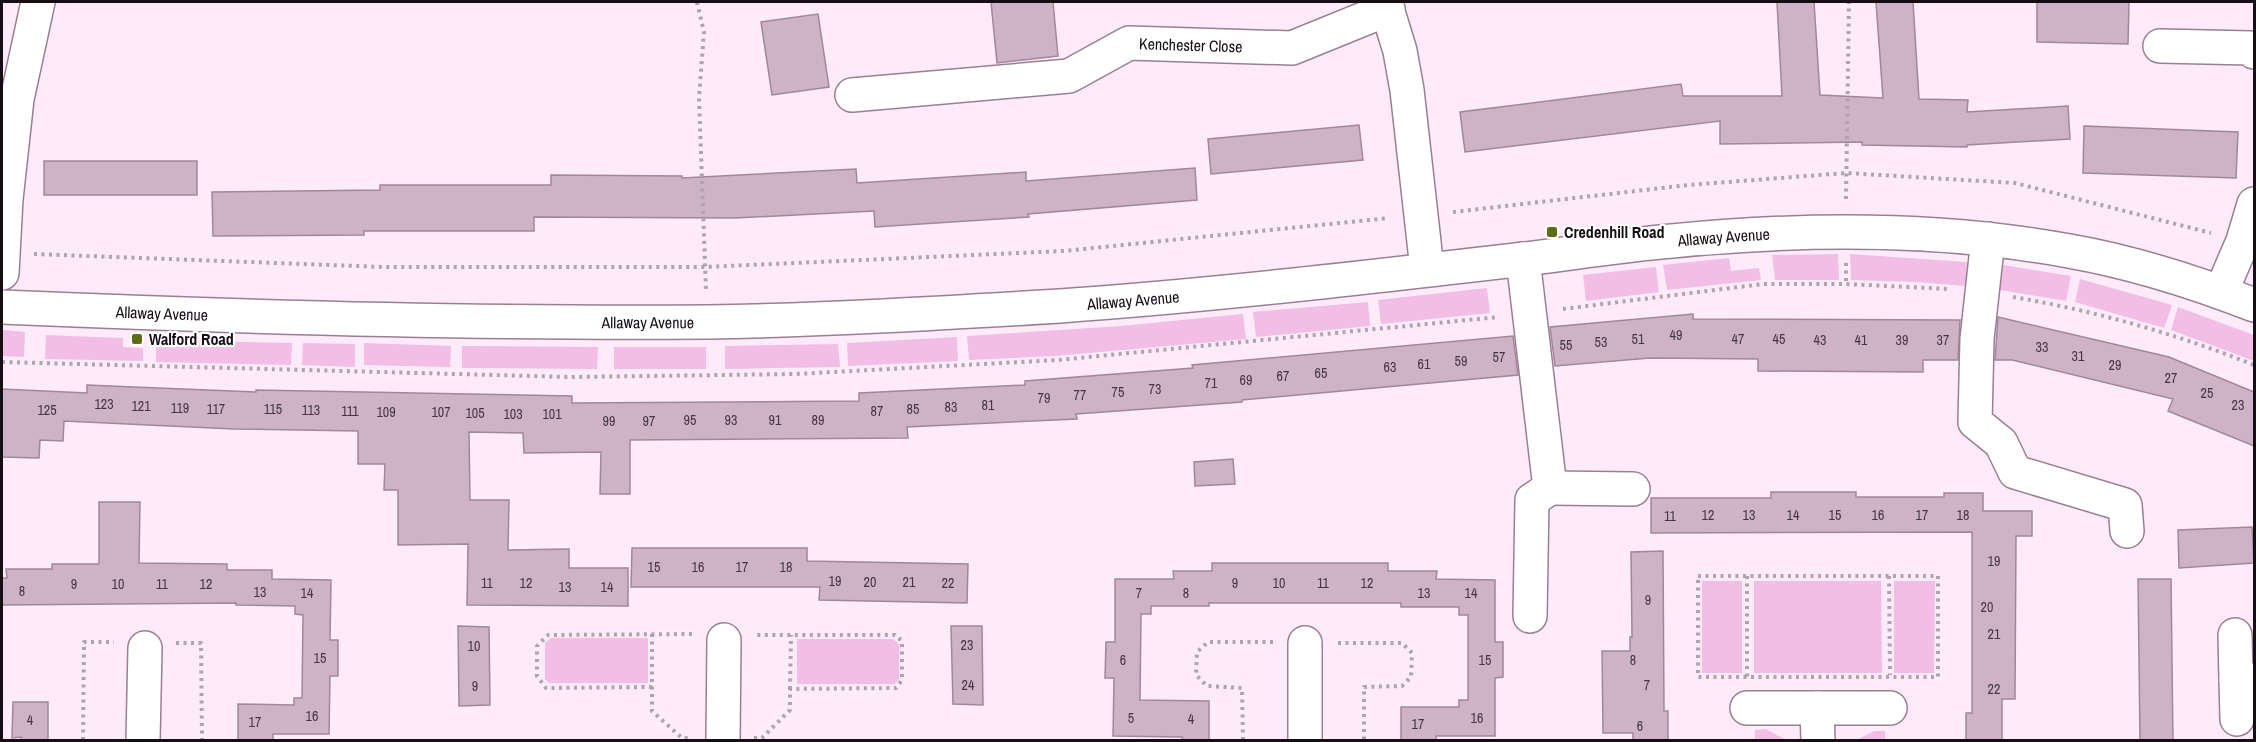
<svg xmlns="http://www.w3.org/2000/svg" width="2256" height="742" viewBox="0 0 2256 742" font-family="'Archivo Narrow',sans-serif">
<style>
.green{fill:#f2bee6}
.building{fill:#ceb2c7;stroke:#a2879b;stroke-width:1.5}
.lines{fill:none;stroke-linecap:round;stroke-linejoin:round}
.minor-casing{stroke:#9a7f93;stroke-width:36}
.path{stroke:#b2a2ae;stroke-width:4;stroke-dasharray:3 4.5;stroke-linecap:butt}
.minor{stroke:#fff;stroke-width:33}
.poi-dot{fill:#606d17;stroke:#fff;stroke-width:2}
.labels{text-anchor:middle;stroke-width:4.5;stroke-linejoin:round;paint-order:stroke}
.number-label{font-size:14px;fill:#453642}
.street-label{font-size:16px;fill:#170d15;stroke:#fff}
.poi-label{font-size:16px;font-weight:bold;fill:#170d15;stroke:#fff;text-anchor:start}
</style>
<rect width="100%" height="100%" fill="#fdebf9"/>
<path class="green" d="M1838 254 1839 280H1775L1772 255Z
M1850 254 1967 262 1966 286 1916 282 1851 280Z
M1729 258 1731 271 1759 268 1761 280 1667 290 1663 265Z
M2003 265 2071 276 2066 301 2000 290Z
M1656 267 1659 292 1586 301 1583 275Z
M2080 279 2172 305 2164 328 2075 302Z
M1487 288 1490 313 1381 324 1378 300Z
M1368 302 1370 326 1256 337 1253 312Z
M2178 307 2254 335V361L2171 330Z
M1243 314 1246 339 1056 356 969 360 967 336 1121 326Z
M2 330 25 332 24 357 2 356Z
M46 335 123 338V347L143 348V361L45 359Z
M957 337 958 361 848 366 847 343Z
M156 340 292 343 291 365 156 362Z
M303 343 355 344V367L302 365Z
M364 343 451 346 450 367 364 365Z
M838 344 840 367 725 369V346Z
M462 346 598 347 597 369 462 368Z
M614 347H706V369H614Z
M1702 581H1742V673H1702Z
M1754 581H1881L1882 673H1754Z
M1894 581H1935L1934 673H1894Z
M551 638H648V683H549L545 679V643Z
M797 639H893L899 644V679L895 684H797Z
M1766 729 1786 740H1755V730Z
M1874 731H1885V740H1857Z"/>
<path class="building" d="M991 2H1053L1058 56 997 63Z
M1777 2H1814L1820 95 1883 98 1876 2H1913L1919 99 1968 100 1967 112 2068 106 2070 139 1967 145V147L1862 145V142L1720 144V121L1465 152 1460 112 1681 84 1683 96H1782Z
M2037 2H2129L2128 44 2037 42Z
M818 14 829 87 772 95 761 22Z
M1359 125 1363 160 1211 174 1208 139Z
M2084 126 2238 132 2236 178 2083 173Z
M44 161H197V195H44Z
M1195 168 1197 200 1028 214 1029 217 875 227 874 211 735 218 534 217V231H364V235L213 236 212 192 380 190V185H551V175L682 176V178L856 169 857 183 1026 172V181Z
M1693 314V319L1960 320 1958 360H1923V372L1758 371V359L1650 358 1555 366 1550 327Z
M1998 317 2169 357 2254 392V446L2168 411 2173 399 2012 360H1995Z
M1513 336 1518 375 1242 400V402L1076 414 1077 419 907 427 908 438 630 440V494H600L601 452 524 453 523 433 469 432 470 500H509L508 550 569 549V568H628V606L467 605 468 544 398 545V490H384L385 464H358V431L233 429 64 421 63 441 40 440 39 458 2 457V389L87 393V385L256 392V390L572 396V403L859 401V393L1025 385V381L1193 368 1192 365Z
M1233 459 1235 484 1195 486 1194 462Z
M1771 492H1856V497H1944V493H1983V511H2032V536H2016L2015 699H2002V741H1966V713H1972V532L1651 533V498H1771Z
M99 502H140L139 563 227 564V570H272V579L331 580 330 640H338V676H330L329 734H273V741H238V704L294 705V698H302L303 615 295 614V606L236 605V603L2 605V578H7L6 569H52V564H99Z
M2252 527 2254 563 2179 568 2178 530Z
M632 548H807V561L968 564 967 603 819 600 820 587H631Z
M1663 551 1664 711H1668V741H1633V733H1603L1602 651H1630V637H1632L1631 552Z
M1212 563H1388V571H1437L1436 579 1495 580V642H1503V677L1495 678V736H1436V741H1401V707H1459V700H1468V615H1459V607H1401V603H1209V606H1151V614H1141L1140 700 1209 701V741H1182V737L1113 736 1114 678H1105L1106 642H1115V579H1174L1173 571H1212Z
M2138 579H2171L2173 741H2140Z
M458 626 489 627 490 705 459 706Z
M951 626H982L983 705 953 704Z
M13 702H48V741H21V737L12 738Z"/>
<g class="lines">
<defs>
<g id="minor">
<path d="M1385 2 1400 51 1407 90 1427 269"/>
<path d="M2160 46 2251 48 2254 52"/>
<path id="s1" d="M852 95 1069 76 1129 43 1292 48 1388 9"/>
<path d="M1988 239 1977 339 1975 422 2001 443 2015 472 2125 505 2127 531"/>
<path d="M1523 259 1550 488 1532 500 1530 616"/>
<path d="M2 273 6 199 17 99 38 2"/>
<path d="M2221 292 2243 241 2254 204"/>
<path id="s2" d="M2 307C237 317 472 324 707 322 825 320 943 313 1060 306 1215 295 1370 277 1525 259 1574 253 1622 245 1672 241 1803 228 1938 227 2069 251 2132 262 2195 282 2254 305"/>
<path d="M1550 488 1633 489"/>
<path d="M2235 635 2236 680"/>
<path d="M1747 708H1817L1818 740"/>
<path d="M1817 708H1890"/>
<path d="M2237 719 2236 680H2254"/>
<path d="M143 740 145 648"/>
<path d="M723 740 724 640"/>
<path d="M1305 740V643"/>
</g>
</defs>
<use href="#minor" class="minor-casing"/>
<path class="path" d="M697 2 704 32 699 98 706 291
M1846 199 1849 2
M1453 212 1688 185 1846 173 2015 183 2211 233
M34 254 384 267H705L1063 251 1389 218
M1846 263V284
M2013 297C2096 311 2177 334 2254 365
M1563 309 1763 284H1846L1949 289
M2 362 570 377 796 374 1058 360 1499 317
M1698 576H1938V677H1698Z
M1747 576V677
M1889 576 1890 675
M652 634V711L682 738H690
M176 643H201L202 740
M1338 643H1402L1412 653 1411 677 1402 686 1364 687V740
M652 687 546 688 537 676V646L548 635 693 634
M790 689 791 635
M754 738H762L790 710V689L896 688 902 680V641L895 635H755
M83 740 84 642H114
M1243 740 1242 688 1207 686 1196 675 1197 652 1208 642H1273"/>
<use href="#minor" class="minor"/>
</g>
<g class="poi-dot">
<rect x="1546" y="226" width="12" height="12" rx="3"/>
<rect x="131" y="333" width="12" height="12" rx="3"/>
</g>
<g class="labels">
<g class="number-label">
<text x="1676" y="340">49</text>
<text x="1638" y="344">51</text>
<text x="1738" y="344">47</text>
<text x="1779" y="344">45</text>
<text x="1820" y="345">43</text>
<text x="1861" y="345">41</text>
<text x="1902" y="345">39</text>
<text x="1943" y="345">37</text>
<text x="1601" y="347">53</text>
<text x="1566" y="350">55</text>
<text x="2042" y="352">33</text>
<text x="2078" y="361">31</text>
<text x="1499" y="362">57</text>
<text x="1461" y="366">59</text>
<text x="1424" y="369">61</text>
<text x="2115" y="370">29</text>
<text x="1390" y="372">63</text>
<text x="1321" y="378">65</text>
<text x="1283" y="381">67</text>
<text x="2171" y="383">27</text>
<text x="1246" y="385">69</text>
<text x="1211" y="388">71</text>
<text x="1155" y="394">73</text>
<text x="1118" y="397">75</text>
<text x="2207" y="398">25</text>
<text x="1080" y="400">77</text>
<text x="1044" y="403">79</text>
<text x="104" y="409">123</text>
<text x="988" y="410">81</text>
<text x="2238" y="410">23</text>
<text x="141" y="411">121</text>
<text x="951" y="412">83</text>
<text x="180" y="413">119</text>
<text x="216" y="414">117</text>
<text x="273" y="414">115</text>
<text x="913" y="414">85</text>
<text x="47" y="415">125</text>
<text x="311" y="415">113</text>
<text x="350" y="416">111</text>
<text x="877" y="416">87</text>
<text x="386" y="417">109</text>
<text x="441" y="417">107</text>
<text x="475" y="418">105</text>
<text x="513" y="419">103</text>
<text x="552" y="419">101</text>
<text x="690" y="425">95</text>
<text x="731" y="425">93</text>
<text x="775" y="425">91</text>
<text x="818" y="425">89</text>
<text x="609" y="426">99</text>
<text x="649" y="426">97</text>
<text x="1708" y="520">12</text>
<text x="1749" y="520">13</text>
<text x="1793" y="520">14</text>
<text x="1835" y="520">15</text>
<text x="1878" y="520">16</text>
<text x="1922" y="520">17</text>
<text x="1963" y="520">18</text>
<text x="1670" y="521">11</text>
<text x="1994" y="566">19</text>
<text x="654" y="572">15</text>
<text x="698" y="572">16</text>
<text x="742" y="572">17</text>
<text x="786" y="572">18</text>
<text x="835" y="586">19</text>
<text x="870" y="587">20</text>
<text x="909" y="587">21</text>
<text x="487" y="588">11</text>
<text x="526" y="588">12</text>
<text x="948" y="588">22</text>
<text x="1235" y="588">9</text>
<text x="1279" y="588">10</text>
<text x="1323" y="588">11</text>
<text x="1367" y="588">12</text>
<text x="74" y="589">9</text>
<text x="118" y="589">10</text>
<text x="162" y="589">11</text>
<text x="206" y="589">12</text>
<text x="565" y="592">13</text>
<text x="607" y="592">14</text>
<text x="22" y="596">8</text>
<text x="260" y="597">13</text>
<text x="307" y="598">14</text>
<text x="1139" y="598">7</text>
<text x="1186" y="598">8</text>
<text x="1424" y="598">13</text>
<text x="1471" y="598">14</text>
<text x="1648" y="605">9</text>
<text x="1987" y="612">20</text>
<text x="1994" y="639">21</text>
<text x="967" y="650">23</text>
<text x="474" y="651">10</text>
<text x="320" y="663">15</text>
<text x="1123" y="665">6</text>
<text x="1485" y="665">15</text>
<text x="1633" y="665">8</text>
<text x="968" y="690">24</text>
<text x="1647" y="690">7</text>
<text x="475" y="691">9</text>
<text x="1994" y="694">22</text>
<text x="312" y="721">16</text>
<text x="1131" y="723">5</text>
<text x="1477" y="723">16</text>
<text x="1191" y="724">4</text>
<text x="30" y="725">4</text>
<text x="255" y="727">17</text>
<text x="1418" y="729">17</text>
<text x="1640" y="731">6</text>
</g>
<g class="street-label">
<text dy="6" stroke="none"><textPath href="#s1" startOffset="348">Kenchester Close</textPath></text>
<text dy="6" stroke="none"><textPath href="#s2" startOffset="1726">Allaway Avenue</textPath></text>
<text dy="6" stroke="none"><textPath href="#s2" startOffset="1132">Allaway Avenue</textPath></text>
<text dy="6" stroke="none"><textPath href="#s2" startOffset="160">Allaway Avenue</textPath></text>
<text dy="6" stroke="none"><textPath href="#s2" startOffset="646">Allaway Avenue</textPath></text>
</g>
<g class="poi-label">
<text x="1564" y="238">Credenhill Road</text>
<text x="149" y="345">Walford Road</text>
</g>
</g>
<rect width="2256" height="742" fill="none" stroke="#170d15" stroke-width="6"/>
</svg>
